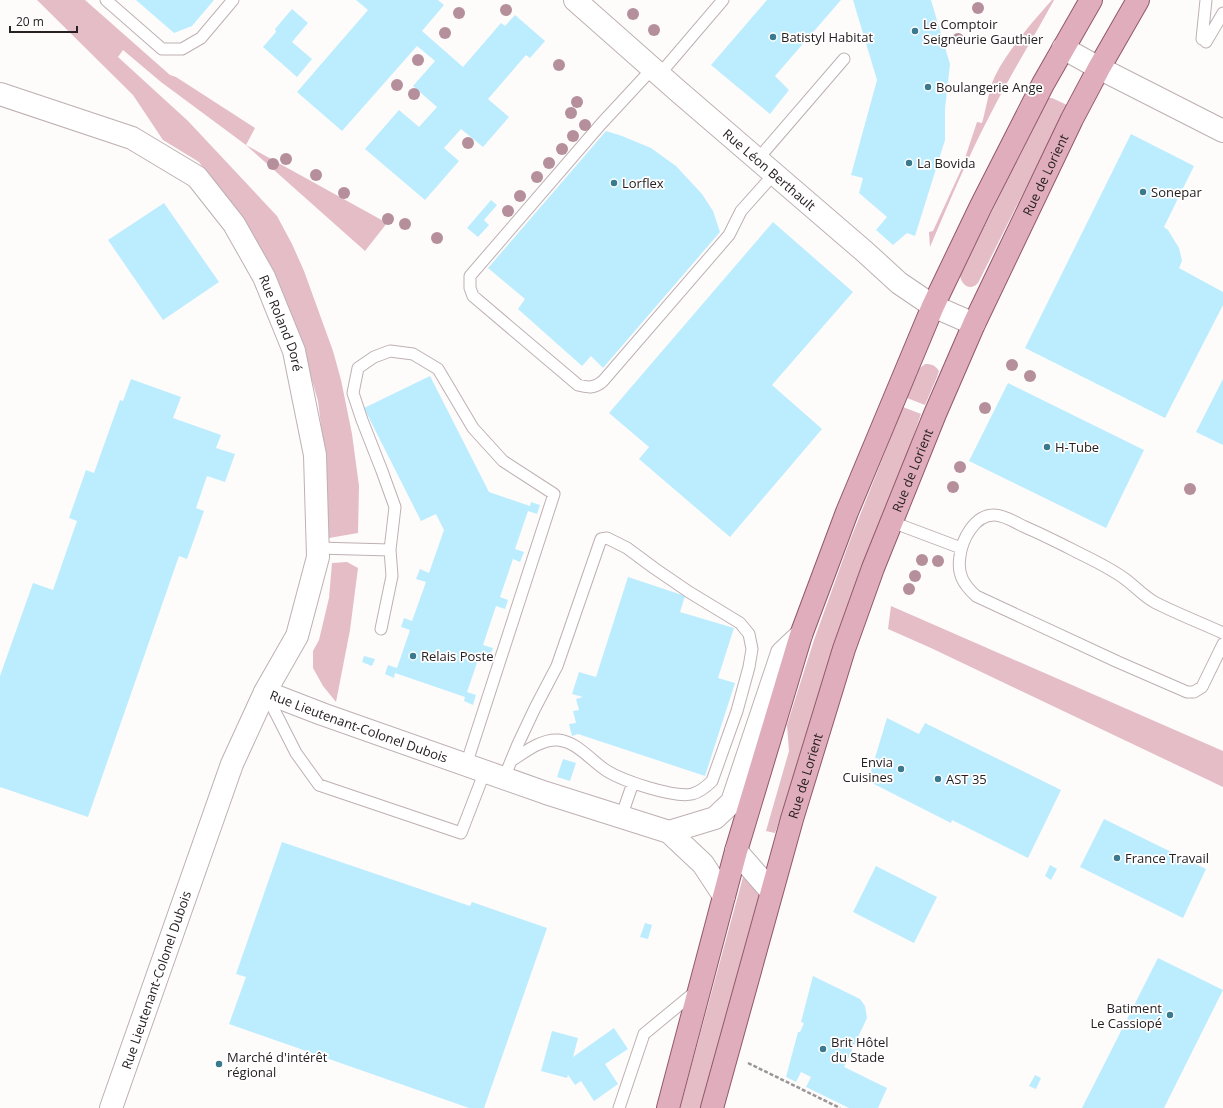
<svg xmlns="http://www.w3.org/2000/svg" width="1223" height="1108" viewBox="0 0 1223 1108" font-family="'Open Sans',sans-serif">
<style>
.green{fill:#e4bdc7}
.building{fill:#bcedfe}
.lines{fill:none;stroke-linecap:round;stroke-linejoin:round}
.service-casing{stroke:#beb0b3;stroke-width:13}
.minor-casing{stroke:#beb0b3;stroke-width:24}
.primary-casing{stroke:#92586a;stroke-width:24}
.path{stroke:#9a9596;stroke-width:2.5;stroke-dasharray:4 2;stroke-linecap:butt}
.service{stroke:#fff;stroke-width:11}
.minor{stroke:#fff;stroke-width:22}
.primary{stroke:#e0adbd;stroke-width:22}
.tree{fill:#b58f9c}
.poi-dot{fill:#3a798e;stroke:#fff;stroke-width:1.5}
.labels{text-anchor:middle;stroke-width:3.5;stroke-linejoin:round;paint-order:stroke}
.poi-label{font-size:13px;fill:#272123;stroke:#fff;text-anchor:start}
.street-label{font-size:13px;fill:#272123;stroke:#fff}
</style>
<rect width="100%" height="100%" fill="#fefbfb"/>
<path class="green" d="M37 0H85L170 75 176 77 255 128 246 145 387 223 365 251 246 145 161 82 123 50 118 57 188 121 277 216 292 244 304 271 333 351 341 380 352 434 359 486 358 533 329 538 325 458 318 401 300 339 259 247 199 162 163 140 133 95Z
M1052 0H1054C1033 39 1009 77 989 117 967 159 949 203 930 247L929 232 933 231 961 170 977 122 982 123C986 110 989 88 995 76 1008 50 1033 21 1052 0Z
M1048 98H1052L1067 105 978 283C971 291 962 286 960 276Z
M925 364C932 364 935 365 939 371L937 377 925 405 907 398 920 368Z
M903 407 921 414 775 833 766 831 789 751 787 725 814 640 849 543Z
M347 562 358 568 350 630 336 702 323 686 313 668V651L319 640 329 598 332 563Z
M891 606 1223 751V787L931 648 888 629Z
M745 870 760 891 701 1108H680Z"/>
<path class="building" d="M136 0H214L192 26 174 33Z
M356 0H438L444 5 422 31 463 67 501 23 505 26 515 15 545 41 530 58 526 55 488 99 509 117 483 147 461 129 444 148 459 161 425 200 365 149 399 110 419 127 437 107 413 86 435 61 417 46 342 131 297 92 368 10Z
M767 0H841L775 76 789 90 770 114 711 65Z
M853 0H931L950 64 945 109V140L915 236 907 233 893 245 876 230 887 217 859 193 863 178 851 175 877 80Z
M292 9 308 23 292 42 312 59 297 77 263 47 276 32 275 29Z
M606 131 622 136 651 148 676 166 702 194 713 211 720 232 603 368 591 356 582 366 518 309 525 299 488 268Z
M1131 134 1194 166 1164 227 1168 230 1179 248 1182 261 1179 268 1223 292V305L1165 418 1025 348Z
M491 200 497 205 484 220 489 225 478 237 467 228Z
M164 203 219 282 163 320 108 240Z
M773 222 853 292 772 385 822 429 730 537 639 459 649 447 609 413Z
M430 376 489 492 530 506 531 502 540 505 537 514 528 511 515 549 524 552 520 562 513 559 500 597 508 600 505 609 496 606 483 645 493 648 489 658 480 654 467 692 476 695 473 705 464 701 465 697 395 673 394 678 385 674 388 665 397 668 410 630 401 627 404 618 412 621 426 582 416 579 420 569 429 573 444 530 436 514 421 521 364 408Z
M131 379 181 397 173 418 221 435 216 448 235 454 225 482 207 476 196 508 204 511 187 559 179 556 88 817 0 787V676L33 583 53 590 77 521 69 518 86 470 94 473 120 400 123 401Z
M1223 379V445L1196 432Z
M1008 383 1144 450 1106 528 969 461Z
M628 577 685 596 680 612 734 628 718 678 735 683 705 776 578 734 572 736 569 724 576 723 573 711 579 710 576 699 583 697 572 694 579 672 596 677Z
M364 656 375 659 372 666 362 662Z
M887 718 919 734 925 723 1061 790 1028 858 952 820 951 823 868 781Z
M563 759 576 763 570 781 557 777Z
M1104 819 1206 869 1183 918 1080 867Z
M282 842 470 906 472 902 547 928 484 1108H469L229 1024 246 977 236 974Z
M1050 865 1057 869 1051 880 1045 876Z
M876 866 937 897 914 943 853 912Z
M645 923 652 925 648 939 640 937Z
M1158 958 1223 990 1164 1108H1082Z
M813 976 860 999 865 1006 867 1018 844 1067 887 1088 878 1108H849L806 1087 811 1077 801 1072 796 1082 786 1077 798 1032H800L804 1023 801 1022Z
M614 1028 628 1049 605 1064 618 1084 594 1101 581 1081 575 1085 568 1075 567 1078 541 1071 552 1031 578 1038 573 1057Z
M1035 1075 1041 1078 1036 1089 1029 1086Z"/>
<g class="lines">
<defs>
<path id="service" d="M106 0 162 49H182L201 38 233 0
M1202 39 1206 0
M1206 42 1223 13
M652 69 601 124 470 276V288L473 296 578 385C589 388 595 388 603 381L729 235 741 211 774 174
M659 75 723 0
M757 160 844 59
M892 522 961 548
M318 548 390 550 392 576 381 629
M390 550 395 507 382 471 362 420 353 393 358 368 374 357 390 351 413 354 438 369 473 428 503 461 554 494 466 765
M1223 633C1201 623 1178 614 1156 603 1144 597 1136 587 1125 579 1113 570 1099 563 1085 556 1065 546 1046 536 1025 527 1016 523 1005 515 994 515 974 515 962 540 960 556 957 574 963 584 976 596L1118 662 1187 692H1194L1202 687 1223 644
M266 694 296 753 319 785 461 833 485 771
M504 778 518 744 535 708 557 666 601 539 607 538 627 548 654 568 689 592 740 623 749 634 752 649 749 667 737 711 712 781C706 787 700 792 692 794 674 798 623 781 607 771 591 761 578 742 558 740 541 739 525 752 511 761
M621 817 633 783
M619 1108 644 1034 695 992"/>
<g id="minor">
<path id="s1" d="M575 0 678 91 864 251 899 283 933 306 974 324"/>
<path d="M1063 48 1099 68 1223 131"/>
<path id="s2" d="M0 94 132 138 197 177 234 224 264 277 294 351 315 455 318 557 297 636 265 692 232 764 111 1108"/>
<path id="s3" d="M265 692 322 714 546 793 669 832 703 864 724 896"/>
<path d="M669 832 715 818 732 802 782 653 801 635"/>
<path d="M736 851 771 891"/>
</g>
<g id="primary">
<path d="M668 1108 736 851 801 635 847 512 933 306 981 206 1043 84 1091 0"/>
<path id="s4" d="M712 1108 792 819 844 649 873 568 935 414 974 324 1072 119 1099 68 1138 0"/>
</g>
</defs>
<use href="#service" class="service-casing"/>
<use href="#minor" class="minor-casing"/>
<use href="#primary" class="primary-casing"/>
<path class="path" d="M748 1063 840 1108"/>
<use href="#service" class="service"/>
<use href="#minor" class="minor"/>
<use href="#primary" class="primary"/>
</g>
<g class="tree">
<circle cx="978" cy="8" r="6"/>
<circle cx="506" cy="10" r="6"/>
<circle cx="459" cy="13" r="6"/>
<circle cx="633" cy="14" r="6"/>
<circle cx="654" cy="30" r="6"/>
<circle cx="445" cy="33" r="6"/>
<circle cx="958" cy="39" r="6"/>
<circle cx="418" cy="60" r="6"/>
<circle cx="559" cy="65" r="6"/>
<circle cx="397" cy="85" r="6"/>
<circle cx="414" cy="94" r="6"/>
<circle cx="577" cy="102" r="6"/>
<circle cx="571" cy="113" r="6"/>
<circle cx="585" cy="125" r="6"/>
<circle cx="573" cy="136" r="6"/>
<circle cx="468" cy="143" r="6"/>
<circle cx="562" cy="149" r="6"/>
<circle cx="286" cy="159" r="6"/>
<circle cx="549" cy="163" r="6"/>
<circle cx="273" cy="164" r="6"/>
<circle cx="316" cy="175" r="6"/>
<circle cx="537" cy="177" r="6"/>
<circle cx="344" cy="193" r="6"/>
<circle cx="520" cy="196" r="6"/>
<circle cx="508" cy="211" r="6"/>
<circle cx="388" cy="219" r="6"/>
<circle cx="405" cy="224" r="6"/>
<circle cx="437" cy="238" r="6"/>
<circle cx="1012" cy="365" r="6"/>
<circle cx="1030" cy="376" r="6"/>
<circle cx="985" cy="408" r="6"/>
<circle cx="960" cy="467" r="6"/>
<circle cx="953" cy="487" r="6"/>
<circle cx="1190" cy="489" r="6"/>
<circle cx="922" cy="560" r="6"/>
<circle cx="938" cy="561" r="6"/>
<circle cx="915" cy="576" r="6"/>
<circle cx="909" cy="589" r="6"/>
</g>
<g class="poi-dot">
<circle cx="915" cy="31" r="4"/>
<circle cx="773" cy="37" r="4"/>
<circle cx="928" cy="87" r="4"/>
<circle cx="909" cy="163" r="4"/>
<circle cx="614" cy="183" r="4"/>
<circle cx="1143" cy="192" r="4"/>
<circle cx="1047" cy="447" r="4"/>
<circle cx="413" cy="656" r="4"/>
<circle cx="901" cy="769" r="4"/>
<circle cx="938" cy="779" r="4"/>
<circle cx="1117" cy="858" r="4"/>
<circle cx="1170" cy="1015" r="4"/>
<circle cx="823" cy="1049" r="4"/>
<circle cx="219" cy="1064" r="4"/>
</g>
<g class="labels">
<g class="poi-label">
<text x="923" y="29">Le Comptoir<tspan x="923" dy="15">Seigneurie Gauthier</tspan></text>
<text x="781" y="42">Batistyl Habitat</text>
<text x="936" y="92">Boulangerie Ange</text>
<text x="917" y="168">La Bovida</text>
<text x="622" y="188">Lorflex</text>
<text x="1151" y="197">Sonepar</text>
<text x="1055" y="452">H-Tube</text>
<text x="421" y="661">Relais Poste</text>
<text x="893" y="767" text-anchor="end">Envia<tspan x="893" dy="15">Cuisines</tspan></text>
<text x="946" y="784">AST 35</text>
<text x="1125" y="863">France Travail</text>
<text x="1162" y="1013" text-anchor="end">Batiment<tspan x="1162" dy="15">Le Cassiopé</tspan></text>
<text x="831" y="1047">Brit Hôtel<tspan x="831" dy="15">du Stade</tspan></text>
<text x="227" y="1062">Marché d'intérêt<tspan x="227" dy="15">régional</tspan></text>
</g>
<g class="street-label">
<text dy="5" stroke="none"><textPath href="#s1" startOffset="258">Rue Léon Berthault</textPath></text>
<text dy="5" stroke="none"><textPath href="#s4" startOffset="993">Rue de Lorient</textPath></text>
<text dy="5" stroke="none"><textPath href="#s2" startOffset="385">Rue Roland Doré</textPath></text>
<text dy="5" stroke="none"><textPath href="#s4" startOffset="669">Rue de Lorient</textPath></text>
<text dy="5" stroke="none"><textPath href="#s3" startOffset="100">Rue Lieutenant-Colonel Dubois</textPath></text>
<text dy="5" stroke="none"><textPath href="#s4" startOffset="345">Rue de Lorient</textPath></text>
<text transform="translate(156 980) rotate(-71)" y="5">Rue Lieutenant-Colonel Dubois</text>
</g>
</g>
<path d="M10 26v6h67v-6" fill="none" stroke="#272123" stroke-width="2"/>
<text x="16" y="26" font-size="12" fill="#272123" stroke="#ffffff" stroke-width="3" paint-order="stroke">20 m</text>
</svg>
